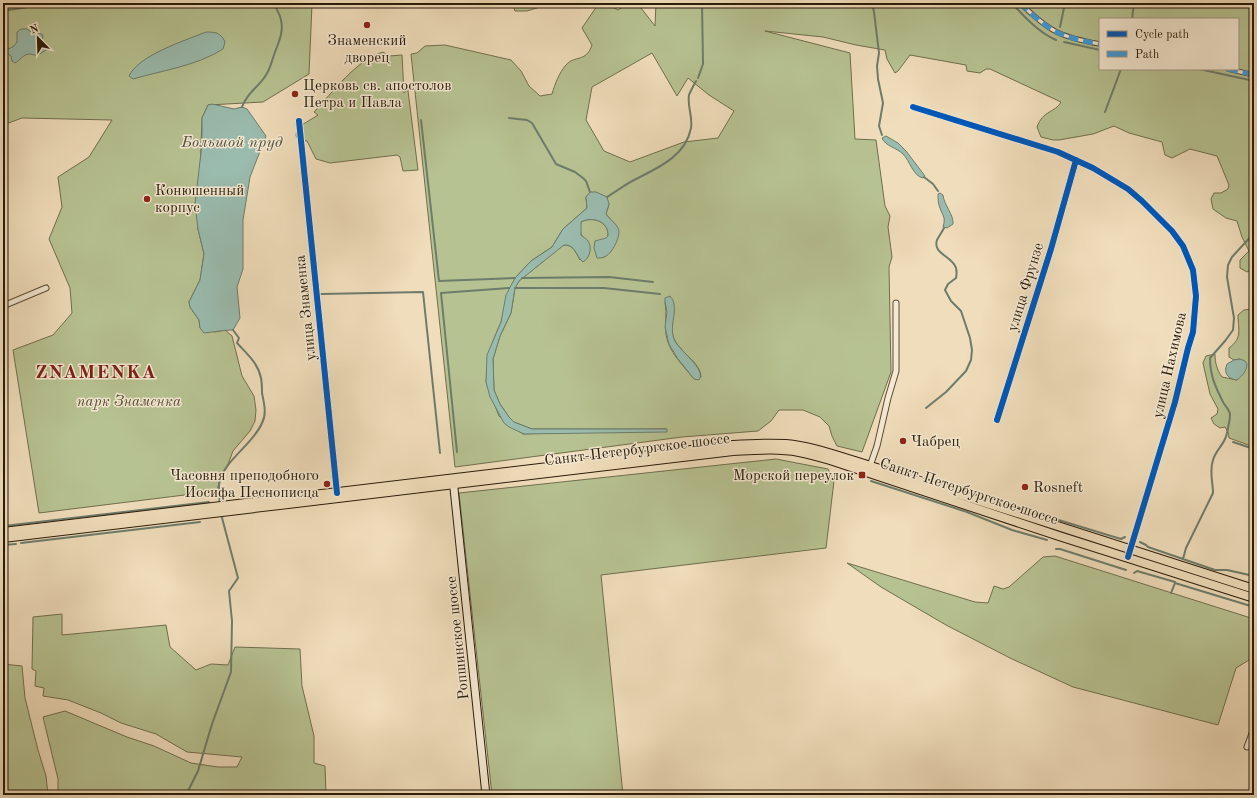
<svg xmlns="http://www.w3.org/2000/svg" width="1257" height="798" viewBox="0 0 1257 798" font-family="'Old Standard TT',serif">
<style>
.green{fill:#b7c292;stroke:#706e4d;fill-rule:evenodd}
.water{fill:#9abcaf;stroke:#6d7c6c}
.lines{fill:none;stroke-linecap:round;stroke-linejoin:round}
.stream{stroke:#6d7c6c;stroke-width:2}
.pedestrian-casing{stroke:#5b4c35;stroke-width:5.5}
.minor-casing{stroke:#5b4c35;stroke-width:7}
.secondary-casing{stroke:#291b08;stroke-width:9}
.primary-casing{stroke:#291b08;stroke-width:10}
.pedestrian{stroke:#f5e9d3;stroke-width:3.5}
.minor{stroke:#f5e9d3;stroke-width:5}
.secondary{stroke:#f5e9d3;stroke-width:7}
.primary{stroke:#f0ddbb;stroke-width:8}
.quiet{stroke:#3d9bdd;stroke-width:5;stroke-dasharray:10 5;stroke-linecap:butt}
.cycleway-casing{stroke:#f5e9d3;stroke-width:8}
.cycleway{stroke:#0057b8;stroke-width:6}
.poi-dot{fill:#8f2418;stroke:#f5e9d3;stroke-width:1.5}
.labels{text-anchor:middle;stroke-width:3;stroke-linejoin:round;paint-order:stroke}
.poi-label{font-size:15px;fill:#291b08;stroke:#f5e9d3;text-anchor:start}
.street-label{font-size:15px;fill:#291b08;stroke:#f5e9d3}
.park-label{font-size:15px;font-style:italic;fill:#544d31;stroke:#f5e9d3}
.water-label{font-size:16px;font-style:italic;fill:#515342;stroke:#f5e9d3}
.district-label{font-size:19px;font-weight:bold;letter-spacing:1px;fill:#7a1f14;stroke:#f5e9d3}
</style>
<rect width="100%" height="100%" fill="#f0ddbb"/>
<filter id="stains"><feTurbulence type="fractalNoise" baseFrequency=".005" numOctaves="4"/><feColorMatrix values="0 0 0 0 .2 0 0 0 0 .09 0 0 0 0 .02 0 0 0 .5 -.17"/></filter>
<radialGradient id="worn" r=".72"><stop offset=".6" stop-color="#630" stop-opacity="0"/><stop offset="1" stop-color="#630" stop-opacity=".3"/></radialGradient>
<path class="green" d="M3 3H317L312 4 309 74 263 102 208 105 202 118 198 229 204 254 200 280 189 302 190 307 199 320 200 328 215 332 225 330 232 336 242 376 254 396 256 410 255 421 250 431 233 451 227 467 220 478 217 491 39 513 13 350 53 335 72 313 70 288 49 239 62 207 58 177 89 157 112 120 22 118 3 125Z
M512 3H553L527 11H515Z
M599 3H604L618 10 629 3 641 8 655 26 656 3H1254V268L1247 272 1240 268V260L1249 251 1242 237 1237 221 1226 218 1213 209 1211 199 1214 193H1221L1228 189 1229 185 1217 156 1190 149 1172 158 1165 155 1162 142 1129 133 1114 126 1093 134 1059 140H1053L1041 137 1037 127C1043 110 1055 113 1061 102L990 69H986L980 73 967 71 966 65 910 55 898 71 895 73 887 59 885 50 856 45 823 37 765 31 850 53 855 139 876 140 885 206 890 216 888 227 892 257 889 267 891 372 862 452 837 446 832 436 829 426 820 417 803 410H779L771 421 758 431 682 437 455 467 411 54 417 53 425 46 445 45 511 60 521 71 529 86 540 96 552 94C555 84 559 73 566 65 574 55 586 63 592 45L582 28ZM1100 19H1238V69H1100ZM652 53 677 96 688 78 709 95 734 111 718 138 684 142 630 162 604 151 586 120 592 87ZM586 197 609 204 606 214 617 227C616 239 615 252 602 258L606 238 608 236C609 221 592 216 581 222 580 228 579 233 584 238L580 260C576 253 573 244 563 245L519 281 515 288 511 313 500 336 493 359 494 390 500 404 509 417 514 422 532 429H666L523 434 499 416 486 382 487 370 493 341 501 322 515 278 531 261 552 247 563 229 587 208ZM665 302 674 311C673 319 670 329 673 336 678 352 701 362 701 377L694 379C684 366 668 352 666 334 665 323 667 314 665 302Z
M383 52 389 56 402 55 404 93 406 91 407 83 418 170 403 171 400 157 397 155 330 163 316 159 307 141 299 140 296 136 297 128 318 115 314 112C333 92 356 60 383 52Z
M1251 309 1254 311V426L1251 428 1250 434 1254 438V447L1229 438 1228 432 1225 427 1220 428 1214 424 1211 418 1217 414 1218 409 1210 394 1203 363 1206 356 1215 354C1215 363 1217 370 1222 377L1237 380 1240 359 1234 360 1229 357V348C1243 338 1238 329 1238 315L1244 310Z
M776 459 828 469 834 481 826 548 601 575 623 795H492L459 493Z
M1055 556 1254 619V657L1236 668 1218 725 1073 687 1010 658 946 625 881 587 847 563 975 602 988 603 994 586 1003 589 1009 587 1043 557Z
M62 614V635L166 625 170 647 196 670 211 664 228 665 235 647 300 649 302 686 314 736V763L325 766 326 795H58V779L43 717 65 711 127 737 154 746 191 763 218 767H237L242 757 187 752 156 734 121 723 101 713 68 700 43 696 44 688 35 686 36 671 32 669 33 617Z
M3 664 22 666 25 698 38 750 46 776 48 795H3Z"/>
<path class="water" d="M21 29H27C31 32 34 35 39 33L43 35 42 43 46 50 38 55C35 56 32 54 29 54 24 54 19 61 15 63L12 61 11 56 8 54 3 56V52L14 46 17 42V32Z
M206 32C216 32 221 33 225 42L223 49C196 66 164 70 133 79L129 76C139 55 184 41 206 32Z
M212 104 234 109 242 107 247 109 266 136 250 177 243 220V269L237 287 240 318 233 330C223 330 214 332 204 333L200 328 199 320 190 307 189 302 200 280 204 254 198 229 195 204 202 144V118L208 105Z
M886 136 898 143 906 151 925 176 923 178C913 176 910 161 903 154 897 148 885 146 882 138Z
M590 192H596L607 197 609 204 606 214C609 219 619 225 619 232 619 239 612 253 606 256 603 258 600 258 597 258L594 248 595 241 606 238 608 236C609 221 592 216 581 222V235C583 237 587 239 588 241 593 248 589 259 583 262 576 256 575 244 564 245L519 281 515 288 511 313 500 336 493 359 494 390 500 404 509 417 514 422 532 429H667V432L524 434 509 427 504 423 490 397 486 382 487 355 501 322 506 295 515 278 531 261 552 247 563 229 587 208 586 197Z
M940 193 943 195C944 205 954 215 953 224L947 228 943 227C946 217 943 217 940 208 938 204 938 198 938 194Z
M670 296C681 308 667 326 675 341 680 351 707 370 699 380L694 379 678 359 669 344 665 327 667 312 665 302V298Z
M1240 359 1245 361 1247 364C1246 372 1243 375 1237 380 1228 379 1223 373 1227 364L1234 360Z"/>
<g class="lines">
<path class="stream" d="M872 3 874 12 879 53 877 66 878 79 883 103 879 126 882 135
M1012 3C1024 17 1039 33 1056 40
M3 11 52 3
M1132 19 1134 3
M1060 27 1065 3
M1064 42 1100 50
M1199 69 1254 81
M698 78 703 64 702 3
M242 107C247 93 256 89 264 78 270 71 271 63 274 55 278 43 284 33 281 20 280 14 276 9 274 3
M1105 112 1121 69
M509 118 527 120 532 123 556 164 575 172 583 178 586 181 590 192
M421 120 439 281 515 278
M924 177 933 184 938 191
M607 197C617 191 627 183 638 178 660 167 686 155 691 128 693 117 687 106 689 95 691 90 694 85 696 81
M522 278 609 277 653 282
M515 288H604L660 294
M321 294 423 292 440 453
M926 408 946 392 966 371 971 360 972 350 970 338 961 311 951 301 945 290 948 284 956 278C957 273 957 267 953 263 947 255 933 252 937 240 939 236 942 232 944 228
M1233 442 1254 449
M457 452 441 293 509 288
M919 477 937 482
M871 481 967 512 1012 530 1047 540
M947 486 1121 539 1125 537
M220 504C219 498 219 491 219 485 222 461 253 445 262 423 267 414 264 403 262 393 262 388 262 383 261 378 258 363 247 354 237 343L239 338 233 330
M4 526 209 502
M1140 542 1146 545 1148 547 1215 570H1227L1254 576
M21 543 200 522
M3 545 16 544
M1056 549H1060L1126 570
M1183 559 1186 548 1213 493C1213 482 1209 471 1213 460 1215 452 1222 446 1225 439 1227 435 1230 419 1230 415 1230 410 1225 406 1223 402 1215 386 1210 375 1210 358L1225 341 1233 330 1234 318 1227 277 1228 265 1232 257 1254 233
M1134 573 1137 571 1175 582
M1171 593 1175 583 1254 607
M186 795 198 771 212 724 231 672 232 621 229 591 238 578 221 514"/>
<defs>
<path id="pedestrian" d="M1020 3C1050 32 1060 37 1100 44
M3 5 14 3
M1228 69 1254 75"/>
<path id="minor" d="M913 107 1058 152 1093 168 1128 189 1142 201 1172 231 1183 246 1193 270 1196 296 1193 332 1188 348 1175 402 1128 557
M299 121 337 493
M3 214 4 212
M3 306 46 288
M997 420 1051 249 1076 160
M870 466 877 446 888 398 896 371V303
M1247 747 1254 728"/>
<path id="secondary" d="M453 479 486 795"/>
<path id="primary" d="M3 532 733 445C750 444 768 443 786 444 809 446 832 454 855 461L1254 589
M3 538 733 451C755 450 777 448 799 452 810 454 820 457 830 460L1059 536 1254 598"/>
</defs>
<use href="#pedestrian" class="pedestrian-casing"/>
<use href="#minor" class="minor-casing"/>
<use href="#secondary" class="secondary-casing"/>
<use href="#primary" class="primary-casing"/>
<use href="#pedestrian" class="pedestrian"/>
<use href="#minor" class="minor"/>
<use href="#secondary" class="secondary"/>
<use href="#primary" class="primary"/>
<path class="quiet" d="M1020 3C1050 32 1060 37 1100 44
M3 5 14 3
M1228 69 1254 75"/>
<defs>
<path id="cycleway" d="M913 107 1058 152 1093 168 1128 189 1142 201 1172 231 1183 246 1193 270 1196 296 1193 332 1188 348 1175 402 1128 557
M299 121 337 493
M997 420 1051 249 1076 160"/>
</defs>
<use href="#cycleway" class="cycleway-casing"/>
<use href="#cycleway" class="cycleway"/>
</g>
<g class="poi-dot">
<circle cx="367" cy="25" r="4"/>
<circle cx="295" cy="94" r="4"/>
<circle cx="147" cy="199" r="4"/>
<circle cx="903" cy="441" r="4"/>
<rect x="858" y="471" width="8" height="8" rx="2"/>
<circle cx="327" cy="484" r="4"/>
<circle cx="1025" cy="487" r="4"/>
</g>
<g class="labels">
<g class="poi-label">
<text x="367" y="45" text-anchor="middle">Знаменский<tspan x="367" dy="17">дворец</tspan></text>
<text x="303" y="90">Церковь св. апостолов<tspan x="303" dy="17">Петра и Павла</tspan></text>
<text x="155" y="195">Конюшенный<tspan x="155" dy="17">корпус</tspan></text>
<text x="911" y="446">Чабрец</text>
<text x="319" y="480" text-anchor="end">Часовня преподобного<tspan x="319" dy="17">Иосифа Песнописца</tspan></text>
<text x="854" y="480" text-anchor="end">Морской переулок</text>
<text x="1033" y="492">Rosneft</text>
</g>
<g class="street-label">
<text transform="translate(1025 287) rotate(-73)" y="5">улица Фрунзе</text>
<text transform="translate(305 308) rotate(-96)" y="5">улица Знаменка</text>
<text transform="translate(1169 365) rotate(-77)" y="5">улица Нахимова</text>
<text transform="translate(637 449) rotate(-7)" y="5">Санкт-Петербургское шоссе</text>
<text transform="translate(969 491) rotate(18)" y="5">Санкт-Петербургское шоссе</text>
<text transform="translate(457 638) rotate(-96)" y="5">Ропшинское шоссе</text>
</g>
<g class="park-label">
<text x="129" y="406">парк Знаменка</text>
</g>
<g class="water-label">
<text x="232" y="147">Большой пруд</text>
</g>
<g class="district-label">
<text x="96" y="378">ZNAMENKA</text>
</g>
</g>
<rect width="1257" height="798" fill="none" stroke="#f0ddbb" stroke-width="16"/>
<rect x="4" y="4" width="1249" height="790" fill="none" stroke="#291b08" stroke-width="2"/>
<rect x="8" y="8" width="1241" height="782" fill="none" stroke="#291b08"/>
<rect x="1099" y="18" width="140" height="52" fill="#f5e9d3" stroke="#a39782"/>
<rect x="1107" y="31" width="20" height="6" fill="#0057b8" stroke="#a39782"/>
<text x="1135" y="38" font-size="12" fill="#291b08">Cycle path</text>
<rect x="1107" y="51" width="20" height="6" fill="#3d9bdd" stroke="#a39782"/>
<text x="1135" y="58" font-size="12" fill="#291b08">Path</text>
<g transform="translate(38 38) rotate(337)" stroke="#f5e9d3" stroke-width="3" paint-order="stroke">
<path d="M0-3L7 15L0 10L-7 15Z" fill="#291b08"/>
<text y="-6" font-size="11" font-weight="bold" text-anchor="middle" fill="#291b08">N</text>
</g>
<rect width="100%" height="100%" filter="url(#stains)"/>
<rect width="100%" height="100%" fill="url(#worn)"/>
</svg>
